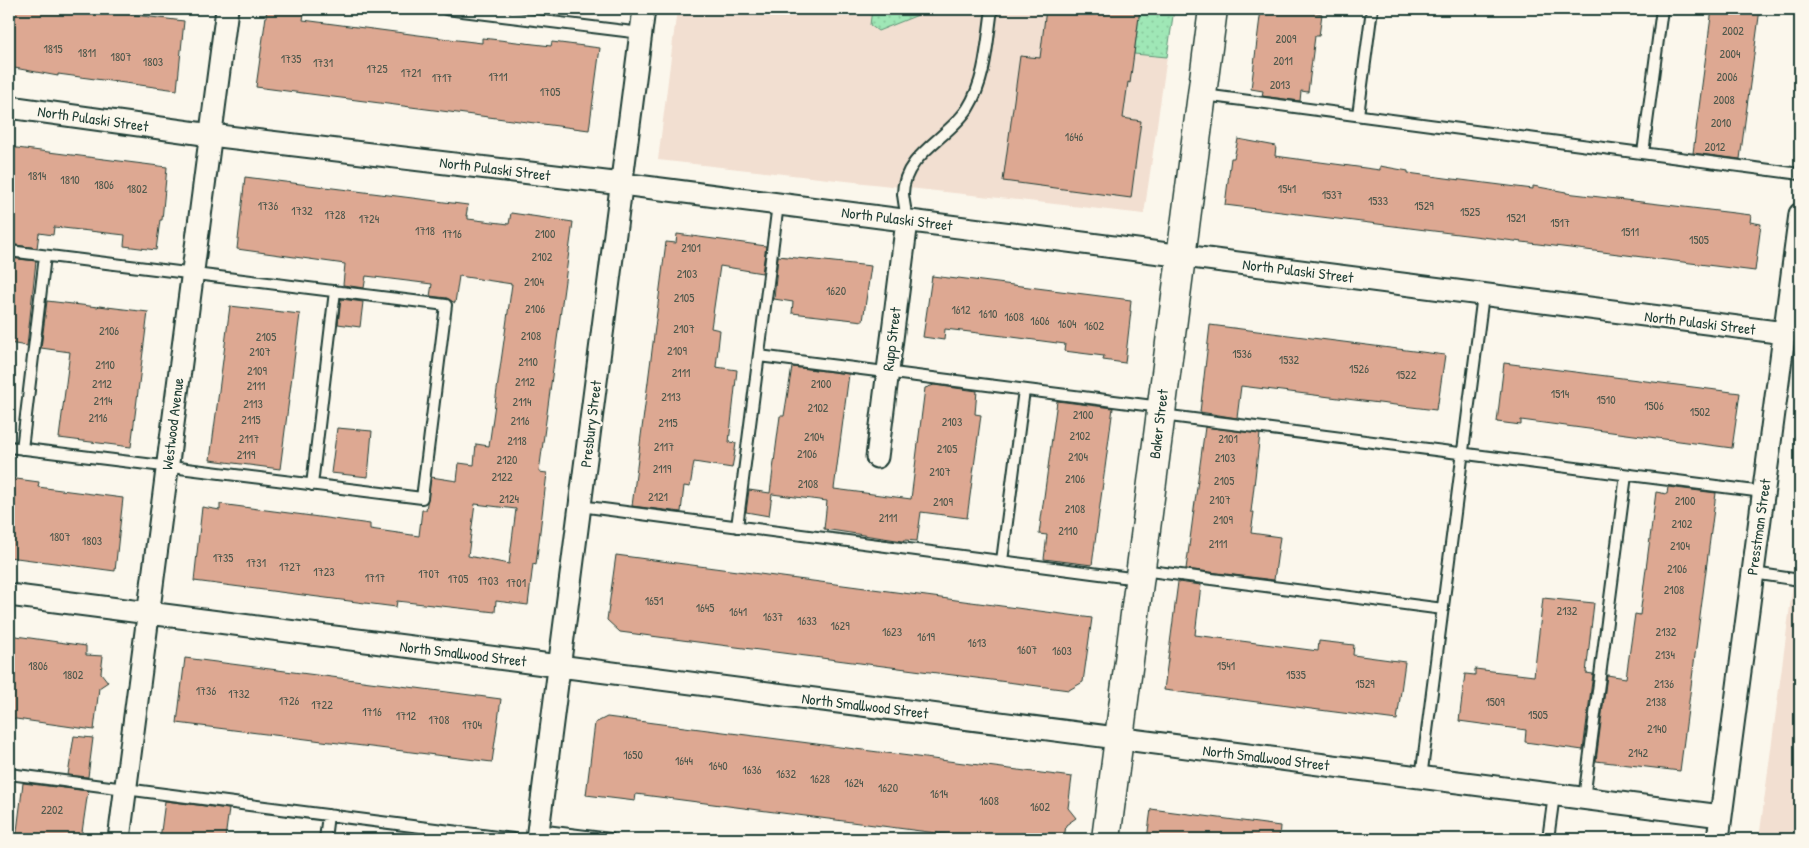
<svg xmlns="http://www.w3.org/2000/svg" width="1809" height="848" viewBox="0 0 1809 848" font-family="'Patrick Hand',sans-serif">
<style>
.built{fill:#f2dfd1}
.park{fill:url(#park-dots);stroke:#5f9275}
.building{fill:#dda892;stroke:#1f3d34;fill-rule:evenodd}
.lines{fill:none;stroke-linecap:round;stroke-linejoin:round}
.lane-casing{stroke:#1f3d34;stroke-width:14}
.street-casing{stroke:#1f3d34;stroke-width:25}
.secondary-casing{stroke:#1f3d34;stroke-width:31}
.lane{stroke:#fbf7ec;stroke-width:10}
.street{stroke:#fbf7ec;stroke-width:21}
.secondary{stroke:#fbf7ec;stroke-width:28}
.labels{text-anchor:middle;stroke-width:4.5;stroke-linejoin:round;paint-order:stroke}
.number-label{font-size:12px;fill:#4e584c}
.street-label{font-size:15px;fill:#1f3d34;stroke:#fbf7ec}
</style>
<defs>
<pattern id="park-dots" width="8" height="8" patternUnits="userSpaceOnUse" patternTransform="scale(1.25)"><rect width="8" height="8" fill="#9fe7b6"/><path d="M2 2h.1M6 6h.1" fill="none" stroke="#88c79d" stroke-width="1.8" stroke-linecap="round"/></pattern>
</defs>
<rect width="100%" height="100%" fill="#fbf7ec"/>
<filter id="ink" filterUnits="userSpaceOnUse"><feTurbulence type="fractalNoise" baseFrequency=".02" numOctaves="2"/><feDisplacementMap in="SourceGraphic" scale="10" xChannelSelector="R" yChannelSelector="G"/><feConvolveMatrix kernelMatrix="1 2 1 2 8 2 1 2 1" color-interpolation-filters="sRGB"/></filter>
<g filter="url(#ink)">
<path class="built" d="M677 9H1174L1144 214 658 160Z
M1800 531V839H1759Z"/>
<path class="park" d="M872 9H933L878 31 870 25Z
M1140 9H1174L1167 57 1134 54Z"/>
<path class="building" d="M9 9H84L184 21 177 90 58 74V76L9 67Z
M267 9H305L303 20 449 39 482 43V38L551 46 552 42 600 48 589 130 256 87Z
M1046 9H1140L1130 83 1128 82 1123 118 1141 121 1131 198 1003 181 1020 56 1040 58Z
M1261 9H1312L1311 12 1322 14 1319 36H1315L1308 92 1301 91 1300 101 1262 96 1263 91 1251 89Z
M1712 9H1760L1740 159 1693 153Z
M1238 139 1276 146 1275 156 1380 170V166L1408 171V173L1453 179 1533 189V186L1566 192V193L1751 215 1750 222 1761 224 1755 271 1225 205 1231 158H1234Z
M9 147 167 167 162 220H160L156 250 124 246 125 235 54 227 53 235 39 233 37 248 9 244Z
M245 177 468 205 466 216H468V219L509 224 511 213 573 222 539 472 547 473 536 565 533 564 528 605 496 601 495 612 397 601 396 607 194 581 202 507 220 510V504L304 515 370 524V529L419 536 422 510H426L431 477 457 481 459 463 474 465 476 444 489 446 512 284 459 276 455 303 447 298 430 296 432 284 366 276 364 288 343 285 345 264 237 249ZM475 504 516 509 509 564 468 556Z
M677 234 766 246 762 273 720 266 711 328 720 330 716 367 737 370 729 442 736 443 734 457 732 468 694 462 690 487 684 486 681 512 632 506 666 242 676 243Z
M778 256 871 266 863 321 792 313 793 302 774 299Z
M9 258 36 261 27 346 9 343Z
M932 276 957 279 958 278 1131 300 1130 311H1131L1125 363 1103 360 1104 356 1064 351 1065 344 1012 337 945 329 944 340 923 337Z
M341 299 363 302 360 327 338 324Z
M47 301 98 307 99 306 148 312 131 447 59 438 70 352 41 348Z
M230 306 300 314 280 469 210 460Z
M1210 325 1445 355 1438 403H1437L1436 410 1241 386 1237 418 1200 412Z
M1504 363 1740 393 1732 448 1521 420V425L1497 422Z
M792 367 849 374 834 489 911 499 925 388 934 385 977 391 975 414 981 415 967 518 921 512 917 541 904 540 903 541 824 529 827 501 772 494 769 516 746 512 749 490 770 493 780 416H784Z
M1057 401 1113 408 1092 565 1044 559 1047 535 1039 534Z
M1205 427 1260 434 1251 512H1254L1251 533 1280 537 1274 580 1186 569Z
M337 428 372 431 368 477 331 473Z
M9 478 39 482 38 487 123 498 115 571 9 557Z
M1668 487 1716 493 1680 771 1596 761 1607 675 1626 678 1635 614 1640 615 1656 492 1667 494Z
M616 555 1092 618 1083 682 1069 690 620 632 607 620Z
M1178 582 1201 585 1195 635 1318 651 1319 641 1354 645 1353 655 1405 662 1397 720 1164 690Z
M1543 598 1594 603 1586 673 1593 674 1583 750 1525 742 1526 730 1459 721 1465 674 1475 675V669L1534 676Z
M9 635 86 646V655L103 656 101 673 108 682 99 688 94 730 9 718Z
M185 658 501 699 492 762 177 723Z
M607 717 1072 777 1068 808 1076 818 1066 825 1064 839H982L636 794 635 801 586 795 595 723Z
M74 736 93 738 88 777 68 775Z
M23 783 88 791 81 839H16Z
M165 801 229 809 225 839H160Z
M1151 809 1280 826 1279 839H1147Z"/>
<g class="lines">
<defs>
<path id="lane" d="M446 9 641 33
M1204 95 1800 174
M1358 115 1372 9
M1643 153 1662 9
M907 221C906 212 904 203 903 194 903 155 950 137 968 108 986 79 987 42 992 9
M9 251 446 305 422 498 9 447
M759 356 1161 407
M1162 415 1763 492
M22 449 45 256
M312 485 335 291
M580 506 1138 579
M737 527 778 204
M1002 561 1024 390
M1142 570 1443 609
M1753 573 1800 580
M9 774 513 839
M1421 778 1483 295
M1584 799 1626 475
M538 830 610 839
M325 839 328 815
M1548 839 1554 795"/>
<path id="street" d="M9 107 211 135 622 184 1785 333
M877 457 907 221
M9 595 1721 816
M119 839 227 9
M537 839 644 9
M1718 839 1800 214"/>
<path id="secondary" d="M1106 839 1213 9"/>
</defs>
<use href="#lane" class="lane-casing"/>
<use href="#street" class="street-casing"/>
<use href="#secondary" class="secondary-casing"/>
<use href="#lane" class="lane"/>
<use href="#street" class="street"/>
<use href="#secondary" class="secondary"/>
</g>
</g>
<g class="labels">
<g class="number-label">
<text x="1733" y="35">2002</text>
<text x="1286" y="43">2009</text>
<text x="53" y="53">1815</text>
<text x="87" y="57">1811</text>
<text x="1730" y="58">2004</text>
<text x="121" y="61">1807</text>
<text x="291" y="63">1735</text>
<text x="1283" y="65">2011</text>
<text x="153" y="66">1803</text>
<text x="323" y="67">1731</text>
<text x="377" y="73">1725</text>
<text x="411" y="77">1721</text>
<text x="498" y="81">1711</text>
<text x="1727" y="81">2006</text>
<text x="442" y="82">1717</text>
<text x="1280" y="89">2013</text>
<text x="550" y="96">1705</text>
<text x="1724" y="104">2008</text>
<text x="1721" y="127">2010</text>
<text x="1074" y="141">1646</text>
<text x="1715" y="151">2012</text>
<text x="37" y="180">1814</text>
<text x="70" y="184">1810</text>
<text x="104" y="189">1806</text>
<text x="137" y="193">1802</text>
<text x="1287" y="193">1541</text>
<text x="1332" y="199">1537</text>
<text x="1378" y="205">1533</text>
<text x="268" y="210">1736</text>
<text x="1424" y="210">1529</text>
<text x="302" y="215">1732</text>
<text x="1470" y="216">1525</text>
<text x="335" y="219">1728</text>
<text x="1516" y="222">1521</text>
<text x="369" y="223">1724</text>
<text x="1560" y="227">1517</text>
<text x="425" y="235">1718</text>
<text x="1630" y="236">1511</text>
<text x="452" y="238">1716</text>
<text x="545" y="238">2100</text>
<text x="1699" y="244">1505</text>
<text x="691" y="252">2101</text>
<text x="542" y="261">2102</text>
<text x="687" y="278">2103</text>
<text x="534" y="286">2104</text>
<text x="836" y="295">1620</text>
<text x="684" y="302">2105</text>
<text x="535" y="313">2106</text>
<text x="961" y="314">1612</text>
<text x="988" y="318">1610</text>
<text x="1014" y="321">1608</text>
<text x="1040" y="325">1606</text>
<text x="1067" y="328">1604</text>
<text x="1094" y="330">1602</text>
<text x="684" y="333">2107</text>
<text x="109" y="335">2106</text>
<text x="531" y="340">2108</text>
<text x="266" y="341">2105</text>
<text x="677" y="355">2109</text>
<text x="260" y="356">2107</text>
<text x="1242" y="358">1536</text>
<text x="1289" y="364">1532</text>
<text x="528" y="366">2110</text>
<text x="105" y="369">2110</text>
<text x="1359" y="373">1526</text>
<text x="257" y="375">2109</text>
<text x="681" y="377">2111</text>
<text x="1406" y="379">1522</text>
<text x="525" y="386">2112</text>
<text x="102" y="388">2112</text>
<text x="821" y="388">2100</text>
<text x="256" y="390">2111</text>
<text x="1560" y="398">1514</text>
<text x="671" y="401">2113</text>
<text x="1606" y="404">1510</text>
<text x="103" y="405">2114</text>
<text x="522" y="406">2114</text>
<text x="253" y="408">2113</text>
<text x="1654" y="410">1506</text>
<text x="818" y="412">2102</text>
<text x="1700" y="416">1502</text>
<text x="1083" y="419">2100</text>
<text x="98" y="422">2116</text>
<text x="251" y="424">2115</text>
<text x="520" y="425">2116</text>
<text x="952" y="426">2103</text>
<text x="668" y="427">2115</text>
<text x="1080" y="440">2102</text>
<text x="814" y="441">2104</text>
<text x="249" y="443">2117</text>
<text x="1228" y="443">2101</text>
<text x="517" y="445">2118</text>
<text x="664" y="451">2117</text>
<text x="947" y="453">2105</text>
<text x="807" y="458">2106</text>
<text x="246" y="459">2119</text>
<text x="1078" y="461">2104</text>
<text x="1225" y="462">2103</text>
<text x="507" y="464">2120</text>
<text x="662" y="473">2119</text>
<text x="940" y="476">2107</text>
<text x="502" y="481">2122</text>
<text x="1075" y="483">2106</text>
<text x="1224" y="485">2105</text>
<text x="808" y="488">2108</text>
<text x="658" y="501">2121</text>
<text x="509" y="503">2124</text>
<text x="1220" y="504">2107</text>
<text x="1685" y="505">2100</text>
<text x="943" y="506">2109</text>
<text x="1075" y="513">2108</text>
<text x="888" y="522">2111</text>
<text x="1223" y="524">2109</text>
<text x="1682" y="528">2102</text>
<text x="1068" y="535">2110</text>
<text x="60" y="541">1807</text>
<text x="92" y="545">1803</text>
<text x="1218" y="548">2111</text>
<text x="1680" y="550">2104</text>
<text x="223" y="562">1735</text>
<text x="256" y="567">1731</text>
<text x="290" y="571">1727</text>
<text x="1677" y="573">2106</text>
<text x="324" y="576">1723</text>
<text x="429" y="578">1707</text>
<text x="375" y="582">1717</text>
<text x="458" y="583">1705</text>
<text x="488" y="585">1703</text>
<text x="516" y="587">1701</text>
<text x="1674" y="594">2108</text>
<text x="654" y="605">1651</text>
<text x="705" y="612">1645</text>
<text x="1567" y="615">2132</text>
<text x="738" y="616">1641</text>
<text x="773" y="621">1637</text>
<text x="807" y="625">1633</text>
<text x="840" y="630">1629</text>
<text x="892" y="636">1623</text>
<text x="1666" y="636">2132</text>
<text x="926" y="641">1619</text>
<text x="977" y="647">1613</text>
<text x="1027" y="654">1607</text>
<text x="1062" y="655">1603</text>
<text x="1665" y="659">2134</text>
<text x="38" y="670">1806</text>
<text x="1226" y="670">1541</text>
<text x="73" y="679">1802</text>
<text x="1296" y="679">1535</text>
<text x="1365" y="688">1529</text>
<text x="1664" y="688">2136</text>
<text x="206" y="695">1736</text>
<text x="239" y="698">1732</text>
<text x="289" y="705">1726</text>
<text x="1495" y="706">1509</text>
<text x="1656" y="706">2138</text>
<text x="322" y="709">1722</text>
<text x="372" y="716">1716</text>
<text x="1538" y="719">1505</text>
<text x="406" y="720">1712</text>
<text x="439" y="724">1708</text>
<text x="472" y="729">1704</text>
<text x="1657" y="733">2140</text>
<text x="1638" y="757">2142</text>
<text x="633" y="759">1650</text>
<text x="684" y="765">1644</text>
<text x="718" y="770">1640</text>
<text x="752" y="774">1636</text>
<text x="786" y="778">1632</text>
<text x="820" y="783">1628</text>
<text x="854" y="787">1624</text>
<text x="888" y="792">1620</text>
<text x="939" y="798">1614</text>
<text x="989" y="805">1608</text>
<text x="1040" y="811">1602</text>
<text x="52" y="814">2202</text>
</g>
<g class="street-label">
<text transform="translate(93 119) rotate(8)" y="5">North Pulaski Street</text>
<text transform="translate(495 169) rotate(7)" y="5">North Pulaski Street</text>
<text transform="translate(897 219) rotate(7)" y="5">North Pulaski Street</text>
<text transform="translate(1298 271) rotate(7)" y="5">North Pulaski Street</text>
<text transform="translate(1700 323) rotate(7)" y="5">North Pulaski Street</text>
<text transform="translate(892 339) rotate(-83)" y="5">Rupp Street</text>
<text transform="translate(173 424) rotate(-83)" y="5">Westwood Avenue</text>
<text transform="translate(591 424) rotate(-83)" y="5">Presbury Street</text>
<text transform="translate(1159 424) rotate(-83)" y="5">Baker Street</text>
<text transform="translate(1759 527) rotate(-82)" y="5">Presstman Street</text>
<text transform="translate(463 654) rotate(7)" y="5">North Smallwood Street</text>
<text transform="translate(865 706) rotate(7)" y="5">North Smallwood Street</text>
<text transform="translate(1266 758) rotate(7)" y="5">North Smallwood Street</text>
</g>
</g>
<rect width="1809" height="848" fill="none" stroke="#fbf7ec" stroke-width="30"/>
<rect x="15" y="15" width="1779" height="818" fill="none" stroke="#1f3d34" stroke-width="2" filter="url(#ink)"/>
</svg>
